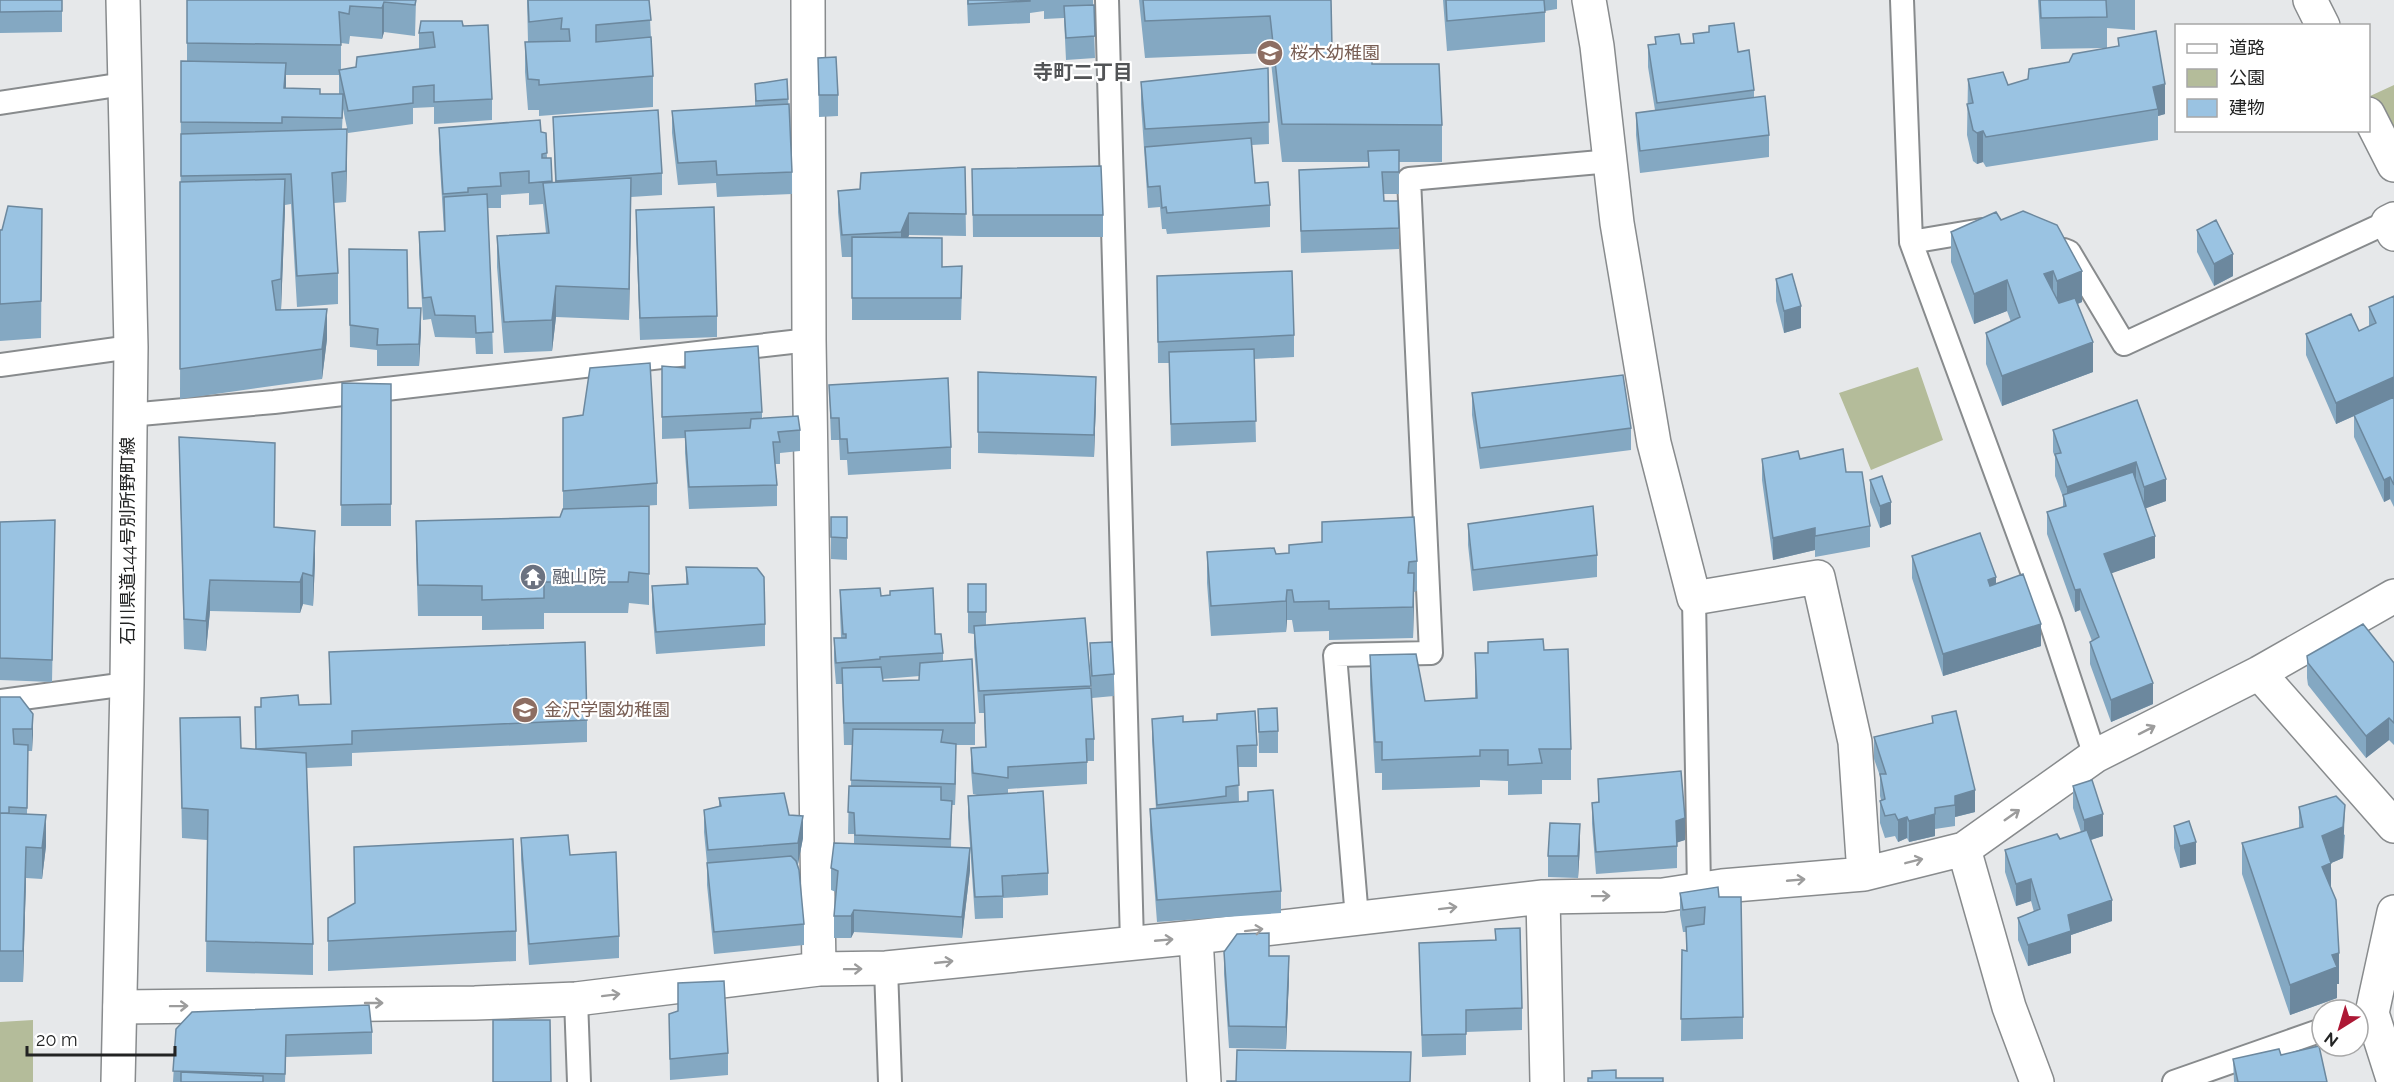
<svg xmlns="http://www.w3.org/2000/svg" width="2394" height="1082" viewBox="0 0 2394 1082" font-family="Raleway,'Noto Sans JP',sans-serif">
<style>
.green{fill:#b4bc9a}
.lines{fill:none;stroke-linecap:round;stroke-linejoin:round}
.service-casing{stroke:#888b8d;stroke-width:26}
.minor-casing{stroke:#888b8d;stroke-width:36}
.secondary-casing{stroke:#888b8d;stroke-width:36}
.service{stroke:#fff;stroke-width:22}
.minor{stroke:#fff;stroke-width:33}
.secondary{stroke:#fff;stroke-width:33}
.wall{fill:#84a8c2;fill-rule:evenodd}
.shaded-wall{fill:#6c889e}
.building{fill:#9ac3e2;stroke:#6c889e;stroke-width:1.5}
.oneway{stroke:#9c9c9c}
.labels{text-anchor:middle;stroke-width:4.5;stroke-linejoin:round;paint-order:stroke}
.education-label{font-size:18px;fill:#785e54;stroke:#fff;text-anchor:start}
.street-label{font-size:18px;fill:#222323;stroke:#fff}
.worship-label{font-size:18px;fill:#5b616d;stroke:#fff;text-anchor:start}
.neighbourhood-label{font-size:20px;font-weight:bold;fill:#525456;stroke:#fff}
</style>
<rect width="100%" height="100%" fill="#e6e8ea"/>
<path class="green" d="M2394 85V151L2369 104 2368 97Z
M1918 367 1943 440 1871 470 1839 393Z
M33 1020V1082H0V1022Z"/>
<g class="lines">
<defs>
<path id="service" d="M1107 0 1132 943
M1902 0 1911 242 2051 623 2095 756
M0 103 124 84
M1911 242 1982 230
M2064 250 2069 252 2124 344 2388 222
M0 365 131 347
M129 415 274 402 809 340
M1694 598 1699 890
M0 701 127 684
M1357 918 1335 655 1431 653 1409 179 1611 161
M886 968 890 1082
M576 999 579 1082
M2174 1082 2322 1030"/>
<path id="minor" d="M808 0 809 340 819 969
M1589 0 1597 46 1617 223 1654 443 1694 598 1818 577 1855 742 1864 874
M2310 0 2323 26
M2368 114 2394 165
M2394 219 2388 222 2394 234
M2259 673 2394 826
M1964 849 2009 1007 2037 1082
M1543 897 1547 1082
M1196 937 1204 1082
M120 1007 475 1003 576 999 819 969 886 968 1196 937 1543 897 1663 895 1722 886 1864 874 1964 849 2095 756 2259 673 2394 596
M2394 1082 2372 1013 2394 912"/>
<path id="secondary" d="M118 1082 127 684 131 347 123 0"/>
</defs>
<use href="#service" class="service-casing"/>
<use href="#minor" class="minor-casing"/>
<use href="#secondary" class="secondary-casing"/>
<use href="#service" class="service"/>
<use href="#minor" class="minor"/>
<use href="#secondary" class="secondary"/>
</g>
<path class="wall" d="M0 0H62V32L0 33Z
M187 0H416L415 36 384 32 382 39 350 36 349 44 341 43V70L356 67 419 49V33L462 21 492 99V120L434 124V107L413 108V124L348 133 343 109 342 129 347 160 346 202 334 203 338 273V304L297 307 291 204 285 205 281 310 327 339 322 379 180 399 181 61H187ZM286 75H339V94H320L286 88Z
M527 0H649L653 76V107L539 116V110H528L525 72V42H528Z
M967 0H1093L1095 58 1066 60 1064 18 1044 19V11L1030 13V23L968 26Z
M1139 0H1331L1332 47 1372 64 1442 125V162H1399V194H1383L1384 201 1399 228V249L1301 253 1299 170 1368 167V162H1282L1270 53 1145 58Z
M1443 0H1557V9L1545 11V42L1447 51Z
M2038 0H2135V30L2107 28V48L2041 49Z
M1709 26 1738 52 1754 90V97L1769 135V157L1640 173 1636 135V113L1655 110 1648 67V45L1655 44V37L1681 44 1693 43V34L1709 32Z
M2073 54 2165 114 2158 116V140L1986 167 1983 162 1977 164 1973 161 1967 135 1968 79 2008 85 2028 79 2069 62Z
M818 58 838 95V116L819 117Z
M1268 68 1269 144 1252 145 1255 183 1270 205V227L1167 234 1166 229H1162L1160 207 1148 208 1141 104V82Z
M787 79 792 172V194L717 197 716 183 678 185 672 133V111L755 106V84Z
M553 117 662 173V195L631 197 629 320 556 317 552 351 504 353 497 267V236L546 233 543 204 529 205V193L501 195V208H488L493 354H476L475 338 435 337 431 319 423 320 419 254V232L444 231 439 150V128L546 133 547 158 552 182H555Z
M965 167 966 236 909 235 908 238 942 267 962 288 961 320H852V257H842L838 212V191L860 189Z
M972 169 1103 215V237H973Z
M42 209 41 338 0 341V230Z
M636 210 717 316V337L640 340 636 231Z
M2023 211 2082 302 2078 304 2093 372 2002 406 1986 364V333L2011 322 2007 311 1974 324 1951 262V232L2001 220Z
M2197 230 2233 276 2214 286 2197 252Z
M349 249 408 308 421 330 419 366H377V350L350 347Z
M1157 276 1294 335V357L1254 359 1256 442 1171 446 1169 363H1158Z
M1776 279 1801 328 1784 333 1776 301Z
M2394 296V507L2390 499 2384 502 2354 437V416L2336 424 2306 355V334L2359 331 2369 326V307Z
M662 366 762 412V418L800 430V451L780 453V464H775L777 485V506L689 509 685 453V438L662 439Z
M978 372 1096 399 1094 457 978 453Z
M342 383 391 384V526H341Z
M829 385 951 447V469L848 475 847 460H840L839 440H831Z
M1472 393 1631 428V450L1480 469 1472 415Z
M2137 400 2166 501 2146 508 2155 558 2111 573 2153 704 2111 722 2090 664V642L2092 641 2080 610 2075 612 2047 534V512L2063 507V497L2055 476V457L2053 452V430Z
M179 437 275 474 274 527 315 562 313 606 303 604 300 613 210 611 206 651 184 649Z
M1762 459H1800L1846 472 1870 526V547L1815 557V550L1773 560 1762 480Z
M1870 480 1891 524 1880 528 1870 502Z
M657 483V505L641 506H649V605L629 603 628 613H544V629L482 630V616H418L416 551V521L560 517 563 509V491Z
M831 517 847 539V560L831 559Z
M55 520 52 682 0 680V522Z
M1468 524 1597 555V577L1473 591 1468 545Z
M1207 552 1417 561V591L1414 592 1413 638 1329 640V631L1294 632 1292 620H1287L1286 632 1211 636 1207 583Z
M1912 556 1996 584 2041 646 1943 676 1912 578Z
M686 567 765 624V646L656 654 652 607V586L686 584Z
M968 584H986V626L1085 618 1094 739V761H1087V784L1008 789V793L1048 873V895L1003 898V918L975 919 968 817V796L977 795 973 794 971 770V748L985 747 984 713H979L974 648V634L968 633Z
M840 590 881 596 890 595 935 634 943 653V662L975 723V745H956L955 805H952L951 848 970 870 962 938 854 932 851 938H834V916L836 892 831 890V868L854 844V834H848L849 786H851L852 745H844L842 684H836L834 660V638H841L840 612ZM920 676 919 680 883 681 882 679Z
M1090 643 1114 674V696L1092 698 1090 665Z
M1544 650 1571 749V780H1542V794L1508 795V781L1480 780V787L1382 790V773H1375L1370 685V655L1425 701 1475 698V653Z
M329 652 587 720V742L352 753V766L306 768 313 944V975L206 972 207 840 182 838 180 718 241 748 255 749 299 705 330 704Z
M2307 656 2394 663V745L2389 740 2366 758 2308 685 2307 678Z
M0 697 33 714 32 751H28L27 814 46 846 42 879 26 878 23 982H0Z
M1258 709 1278 731V753H1259Z
M1217 714 1257 745V767H1238L1239 802 1281 891V913L1157 922 1150 831V809H1156L1152 740V719L1183 722 1217 720Z
M1932 716 1975 812 1955 817V826L1935 829V836L1909 842 1907 838 1898 842 1895 836 1885 838 1880 823V801L1881 800 1880 796V776L1874 759V737L1932 723Z
M1598 779 1685 840 1677 842V868L1596 874 1592 824V803L1598 802Z
M2073 786 2103 836 2091 840 2112 921 2071 935V953L2028 966 2018 940V918L2034 912 2031 901 2016 906 2005 872V850L2060 839 2081 832 2073 808Z
M719 798 789 815 803 838 798 864 804 924V945L714 954 707 885V863L704 832V810L719 806Z
M2299 807 2345 835 2343 858 2331 863V889L2339 984H2337V998L2290 1015 2242 874V843L2299 828Z
M2174 826 2196 864 2180 868 2174 848Z
M521 838 570 855 619 936V958L529 965 521 860Z
M1580 845 1578 878 1548 877V856Z
M1680 893 1719 897 1743 1017V1039L1681 1041 1682 950 1686 951V932H1683L1680 915Z
M328 918 516 931V961L328 971Z
M1495 929 1522 1008V1030L1466 1032V1055L1422 1057 1419 943 1495 940Z
M1224 952 1269 956 1289 977 1286 1049 1229 1048 1224 974Z
M669 1014 728 1053V1075L670 1080Z
M176 1029 372 1032V1054L286 1057 285 1082H173Z
M2281 1055 2327 1082H2234L2233 1059Z"/>
<path class="shaded-wall" d="M384 2V32L382 39V8Z
M286 63V85L284 110V88Z
M2165 84V114L2158 116V109L2153 87Z
M347 129V160L346 202V171Z
M1983 131V162L1977 164V133Z
M631 178V208L629 320V289Z
M285 179V210L281 310V279Z
M909 213V235L901 254V232Z
M2233 254V276L2214 286V264Z
M2053 271V301L2044 274Z
M2082 271V302L2057 311V281Z
M2007 280V311L1974 324V294Z
M556 286V317L552 351V320Z
M1801 306V328L1784 333V311Z
M421 308V330L419 366V344Z
M327 309V339L322 379V349Z
M2093 342V372L2002 406V376Z
M1096 377V399L1094 457V435Z
M2394 377V398L2336 424V403Z
M2136 462V484L2067 509V487Z
M2390 477V499L2384 502V480Z
M2166 479V501L2144 509V487Z
M1891 502V524L1880 528V506Z
M1815 528V550L1773 560V538Z
M315 531V562L313 606V576Z
M2155 536V558L2104 576V554Z
M303 573V604L300 613V582Z
M1414 573V603L1413 638V607Z
M1996 577V599L1988 602V580Z
M210 580V611L206 651V621Z
M2080 589V610L2075 612V590Z
M1287 590V620L1286 632V601Z
M2041 624V646L1943 676V654Z
M2153 683V704L2111 722V700Z
M33 714V735L32 751V729Z
M2389 718V740L2366 758V736Z
M956 744V766L955 805V784Z
M1975 790V812L1955 817V796Z
M2345 805 2343 858 2322 867V836Z
M1935 814V836L1909 842V821Z
M2103 814V836L2084 842V820Z
M46 815V846L42 879V848Z
M803 816V838L798 864V843Z
M1907 817V838L1898 842V820Z
M1685 818V840L1676 843V821Z
M1580 824V845L1578 878V856Z
M2196 842V864L2180 868V846Z
M26 847V878L23 982V951Z
M970 848V870L962 938V917Z
M2331 863V894L2322 867Z
M2031 879V901L2016 906V884Z
M2112 900V921L2071 935V953L2028 966V945L2068 915Z
M854 910V932L851 938V916Z
M2339 953V984H2337V998L2290 1015V985L2332 955Z
M1289 956V977L1286 1049V1027Z"/>
<path class="building" d="M0 0H62V11L0 12Z
M187 0H416L415 5 384 2 382 8 350 6 349 14 339 12 341 45 187 43Z
M528 0H649L651 20 596 25V42L651 37 653 76 539 85V80L528 79 525 42 570 41 569 29H561L562 18 529 22Z
M968 0H1030V1L968 4Z
M1143 0H1331L1332 47 1372 49V64H1439L1442 125 1282 124 1270 16 1145 21Z
M1446 0H1544L1545 12 1447 21Z
M2040 0H2106L2107 17 2041 18Z
M1094 5 1095 36 1066 38 1064 6Z
M421 21H462L463 26 488 25 492 99 434 102V85L413 87V103L348 111 339 70 356 67 357 57 435 47 433 32 419 33Z
M1734 23 1738 52 1749 50 1754 90 1657 103 1648 45 1656 44 1655 37 1679 34 1681 44 1694 43 1693 34 1709 32V26Z
M2156 31 2165 84 2153 87 2158 109 1986 137 1983 131 1977 133 1973 130 1967 104 1973 103 1968 79 2003 72 2008 85 2028 79 2029 69 2069 62 2073 54 2119 46 2118 38Z
M836 57 838 95H819L818 58Z
M181 61 286 63 284 88 320 89V94H343L342 118 282 117V123L181 122Z
M1268 68 1269 122 1145 129 1141 82Z
M787 79 788 99 756 101 755 84Z
M1765 96 1769 135 1640 151 1636 113Z
M789 104 792 172 717 175 716 161 678 163 672 111Z
M658 110 662 173 556 181 553 117Z
M540 120 541 132 546 133 547 153 542 154V158H551L552 181 529 183V171L500 173 501 186 468 188V192L443 194 439 128Z
M347 129 346 171 332 173 338 273 297 276 291 174 181 176V134Z
M1251 138 1255 183 1268 182 1270 205 1167 213 1166 207 1162 208 1160 186 1148 187 1145 147Z
M1399 150V172H1382L1384 201H1398L1399 228 1301 231 1299 170 1369 167 1368 151Z
M1101 166 1103 215H973L972 169Z
M965 167 966 214 909 213 901 232 842 235 838 191 860 189 861 173Z
M631 178 629 289 556 286 552 320 504 322 497 236 549 233 543 183Z
M285 179 281 279 272 281 276 310 327 309 322 349 180 369V182Z
M487 194 493 332 476 333 475 316 435 315 431 297 423 298 419 232 445 231 444 197Z
M8 206 42 209 41 301 0 304V230H2Z
M714 207 717 316 640 318 636 210Z
M2023 211 2057 225 2082 271 2057 281 2053 271 2044 274 2059 303 2075 298 2093 342 2002 376 1986 333 2020 317 2007 280 1974 294 1951 232 1996 212 2001 220Z
M2216 220 2233 254 2214 264 2197 230Z
M852 237 942 238V267L962 266 961 298H852Z
M349 249 407 250 408 308H421L419 344 377 345 378 329 350 325Z
M1292 271 1294 335 1158 342 1157 276Z
M1792 274 1801 306 1784 311 1776 279Z
M2394 296V377L2336 403 2306 334 2351 314 2359 331 2376 323 2369 307Z
M758 346 762 412 662 417V366L685 368V352Z
M1254 349 1256 421 1171 424 1169 352Z
M650 363 657 483 563 491V418L583 415 590 368Z
M978 372 1096 377 1094 435 978 432Z
M1623 375 1631 428 1480 448 1472 393Z
M948 378 951 447 848 453 847 439H840L839 418H831L829 385Z
M342 383 391 384V504L341 505Z
M2394 397V485L2390 477 2384 480 2354 415Z
M2137 400 2166 479 2144 487 2136 462 2067 487 2055 454 2061 453 2053 430Z
M798 416 800 430 778 432 780 442H773L777 485 689 487 685 431 750 428 751 419Z
M179 437 275 443 274 527 315 531 313 576 303 573 300 582 210 580 206 621 184 619Z
M1843 449 1846 472H1862L1870 526 1815 536V528L1773 538 1762 459 1798 451 1800 459Z
M2133 472 2155 536 2104 554 2153 683 2111 700 2090 642 2099 637 2080 589 2075 590 2047 512 2066 506 2063 495Z
M1882 476 1891 502 1880 506 1870 480Z
M649 506V574L629 572 628 582H544V598L482 600V586L418 585 416 521 560 517 563 509Z
M1593 506 1597 555 1473 570 1468 524Z
M831 517H847V538L831 537Z
M1414 517 1417 561 1409 562 1408 573H1414L1413 607 1329 609V601L1294 602 1292 590H1287L1286 601 1211 606 1207 552 1274 548 1276 554 1289 553V545L1322 542V522Z
M55 520 52 660 0 658V522Z
M1980 533 1996 577 1988 580 1990 586 2023 574 2041 624 1943 654 1912 556Z
M686 567 757 568 764 577 765 624 656 632 652 586 688 584Z
M968 584H986V612H968Z
M880 588 881 596 890 595V591L933 588 935 634H941L943 653 880 657V659L836 663 834 638H846V634H843L840 590Z
M1085 618 1091 686 979 691 974 626Z
M2363 624 2394 663V723L2389 718 2366 736 2308 663 2307 656Z
M1543 639 1544 650 1568 649 1571 749H1539L1542 763 1508 765V750H1480V756L1382 760V742H1375L1370 655 1416 654 1425 701 1477 698 1475 653H1488V642Z
M585 642 587 720 352 731V744L256 749 255 707H261V698L298 695 299 705 331 704 329 652Z
M1112 642 1114 674 1092 676 1090 643Z
M972 659 975 723H844L842 668 881 667 883 681 919 680 920 663Z
M1091 688 1094 739H1086L1087 762 1008 767V778L973 773 971 748 986 747 984 695Z
M0 697H20L33 714 32 729H13L14 744 28 745 27 808 9 807V813H0Z
M1277 708 1278 731 1259 732 1258 709Z
M1255 711 1257 745 1237 746 1239 785 1226 787V796L1157 805 1152 719 1183 716V722L1217 720V714Z
M1956 711 1975 790 1955 796V805L1935 808V814L1909 821 1907 817 1898 820 1895 814 1885 816 1880 801 1885 799 1880 774H1886L1874 737 1933 723 1932 716Z
M240 717 241 748 306 753 313 944 206 941 208 810 182 808 180 718Z
M853 729 943 730 941 742 956 744 955 784 851 780Z
M1681 771 1685 818 1676 821 1677 846 1596 852 1592 803 1599 802 1598 779Z
M2092 780 2103 814 2084 820 2073 786Z
M849 786 941 787V800L952 801 950 839 855 835 854 813 848 812Z
M1273 790 1281 891 1157 900 1150 809 1248 801V792Z
M1043 791 1048 873 1002 876 1003 896 975 897 968 796Z
M784 793 789 815 803 816 798 843 708 850 704 810 721 806 719 798Z
M2336 796 2345 805 2343 827 2322 836 2331 863 2322 867 2336 900 2339 953 2332 955 2337 967 2290 985 2242 843 2303 827 2299 807Z
M0 813 46 815 42 848 26 847 23 951H0Z
M2189 821 2196 842 2180 846 2174 826Z
M1550 823 1580 824 1578 856H1548Z
M2087 830 2112 900 2068 915 2071 931 2028 945 2018 918 2040 909 2031 879 2016 884 2005 850 2057 834 2060 839Z
M568 835 570 855 616 852 619 936 529 944 521 838Z
M513 839 516 931 328 941V918L355 903 354 847Z
M834 843 970 848 962 917 854 910 851 916H834L838 871 831 868Z
M791 856 796 861 799 870 804 924 714 932 707 863Z
M1718 887 1719 897H1741L1743 1017 1681 1019 1682 950 1687 951 1686 927 1704 924 1705 907 1683 910 1680 893Z
M1520 928 1522 1008 1466 1010V1034L1422 1035 1419 943 1496 940 1495 929Z
M1269 933V956H1289L1286 1027 1229 1026 1224 952 1237 934Z
M724 981 728 1053 670 1059 669 1014 678 1011V983Z
M369 1005 372 1032 286 1035 285 1074 173 1071 176 1029 192 1012Z
M493 1020H550L551 1082H493Z
M2319 1046 2327 1082H2238L2233 1059 2279 1049 2281 1055Z
M1237 1050 1411 1052 1410 1082H1227V1081H1236Z
M1616 1070V1078H1663V1082H1588V1078H1592V1071Z
M181 1072 263 1076V1082H181Z"/>
<defs><path id="oneway-shaft" d="M-6 0H5M1.5-3L5.5 0L1.5 3" fill="none" stroke-width="1.6" stroke-linecap="round" stroke-linejoin="round" transform="scale(1.5)"/></defs>
<g class="oneway">
<use href="#oneway-shaft" transform="translate(2147 730) rotate(-27)"/>
<use href="#oneway-shaft" transform="translate(2012 815) rotate(-35)"/>
<use href="#oneway-shaft" transform="translate(1914 861) rotate(-14)"/>
<use href="#oneway-shaft" transform="translate(1796 880) rotate(-5)"/>
<use href="#oneway-shaft" transform="translate(1601 896) rotate(-1)"/>
<use href="#oneway-shaft" transform="translate(1448 908) rotate(-7)"/>
<use href="#oneway-shaft" transform="translate(1254 930) rotate(-7)"/>
<use href="#oneway-shaft" transform="translate(1164 940) rotate(-5)"/>
<use href="#oneway-shaft" transform="translate(944 962) rotate(-6)"/>
<use href="#oneway-shaft" transform="translate(853 969) rotate(-1)"/>
<use href="#oneway-shaft" transform="translate(611 995) rotate(-7)"/>
<use href="#oneway-shaft" transform="translate(374 1003)"/>
<use href="#oneway-shaft" transform="translate(179 1006) rotate(-1)"/>
</g>
<defs>
<symbol id="school-disc" viewBox="-11 -11 22 22"><circle r="9.5" fill="#8d6e63" stroke="#fff"/><path d="M0-5L7-2L0 1L-7-2ZM-4 1L0 2.5L4 1V4Q0 6-4 4Z" fill="#fff"/></symbol>
<symbol id="temple-disc" viewBox="-11 -11 22 22"><circle r="9.5" fill="#6b7280" stroke="#fff"/><path d="M0-6L5-2H3V0L6.5 2.5H4V6H1.5V3h-3V6H-4V2.5H-6.5L-3 0V-2H-5Z" fill="#fff"/></symbol>
</defs>
<g fill-rule="evenodd">
<use href="#school-disc" x="1255" y="38" width="30" height="30"/>
<use href="#temple-disc" x="518" y="562" width="30" height="30"/>
<use href="#school-disc" x="510" y="695" width="30" height="30"/>
</g>
<g class="labels">
<g class="education-label">
<text x="1290" y="59">桜木幼稚園</text>
<text x="544" y="716">金沢学園幼稚園</text>
</g>
<g class="street-label">
<text transform="translate(128 541) rotate(-90)" y="6">石川県道144号別所野町線</text>
</g>
<g class="worship-label">
<text x="552" y="583">融山院</text>
</g>
<g class="neighbourhood-label">
<text x="1083" y="79">寺町二丁目</text>
</g>
</g>
<rect x="2175" y="24" width="195" height="108" fill="#ffffff" stroke="#a7a7a7" stroke-width="1.5"/>
<rect x="2187" y="44" width="30" height="9" fill="#ffffff" stroke="#a7a7a7" stroke-width="1.5"/>
<text x="2229" y="54" font-size="18" fill="#222323">道路</text>
<rect x="2187" y="69" width="30" height="18" fill="#b4bc9a" stroke="#a7a7a7" stroke-width="1.5"/>
<text x="2229" y="84" font-size="18" fill="#222323">公園</text>
<rect x="2187" y="99" width="30" height="18" fill="#9ac3e2" stroke="#a7a7a7" stroke-width="1.5"/>
<text x="2229" y="114" font-size="18" fill="#222323">建物</text>
<g transform="translate(2340 1028) rotate(217)"><circle r="28" fill="#ffffff" stroke="#a7a7a7" stroke-width="1.5"/>
<path d="M0-4.5L10 22L0 15L-10 22Z" fill="#ad1835"/>
<text y="-9" font-size="16" font-weight="bold" text-anchor="middle" fill="#222323">N</text>
</g>
<path d="M27 1046v9h148v-9" fill="none" stroke="#222323" stroke-width="3"/>
<text x="36" y="1046" font-size="18" fill="#222323" stroke="#ffffff" stroke-width="4.5" paint-order="stroke">20 m</text>
</svg>
